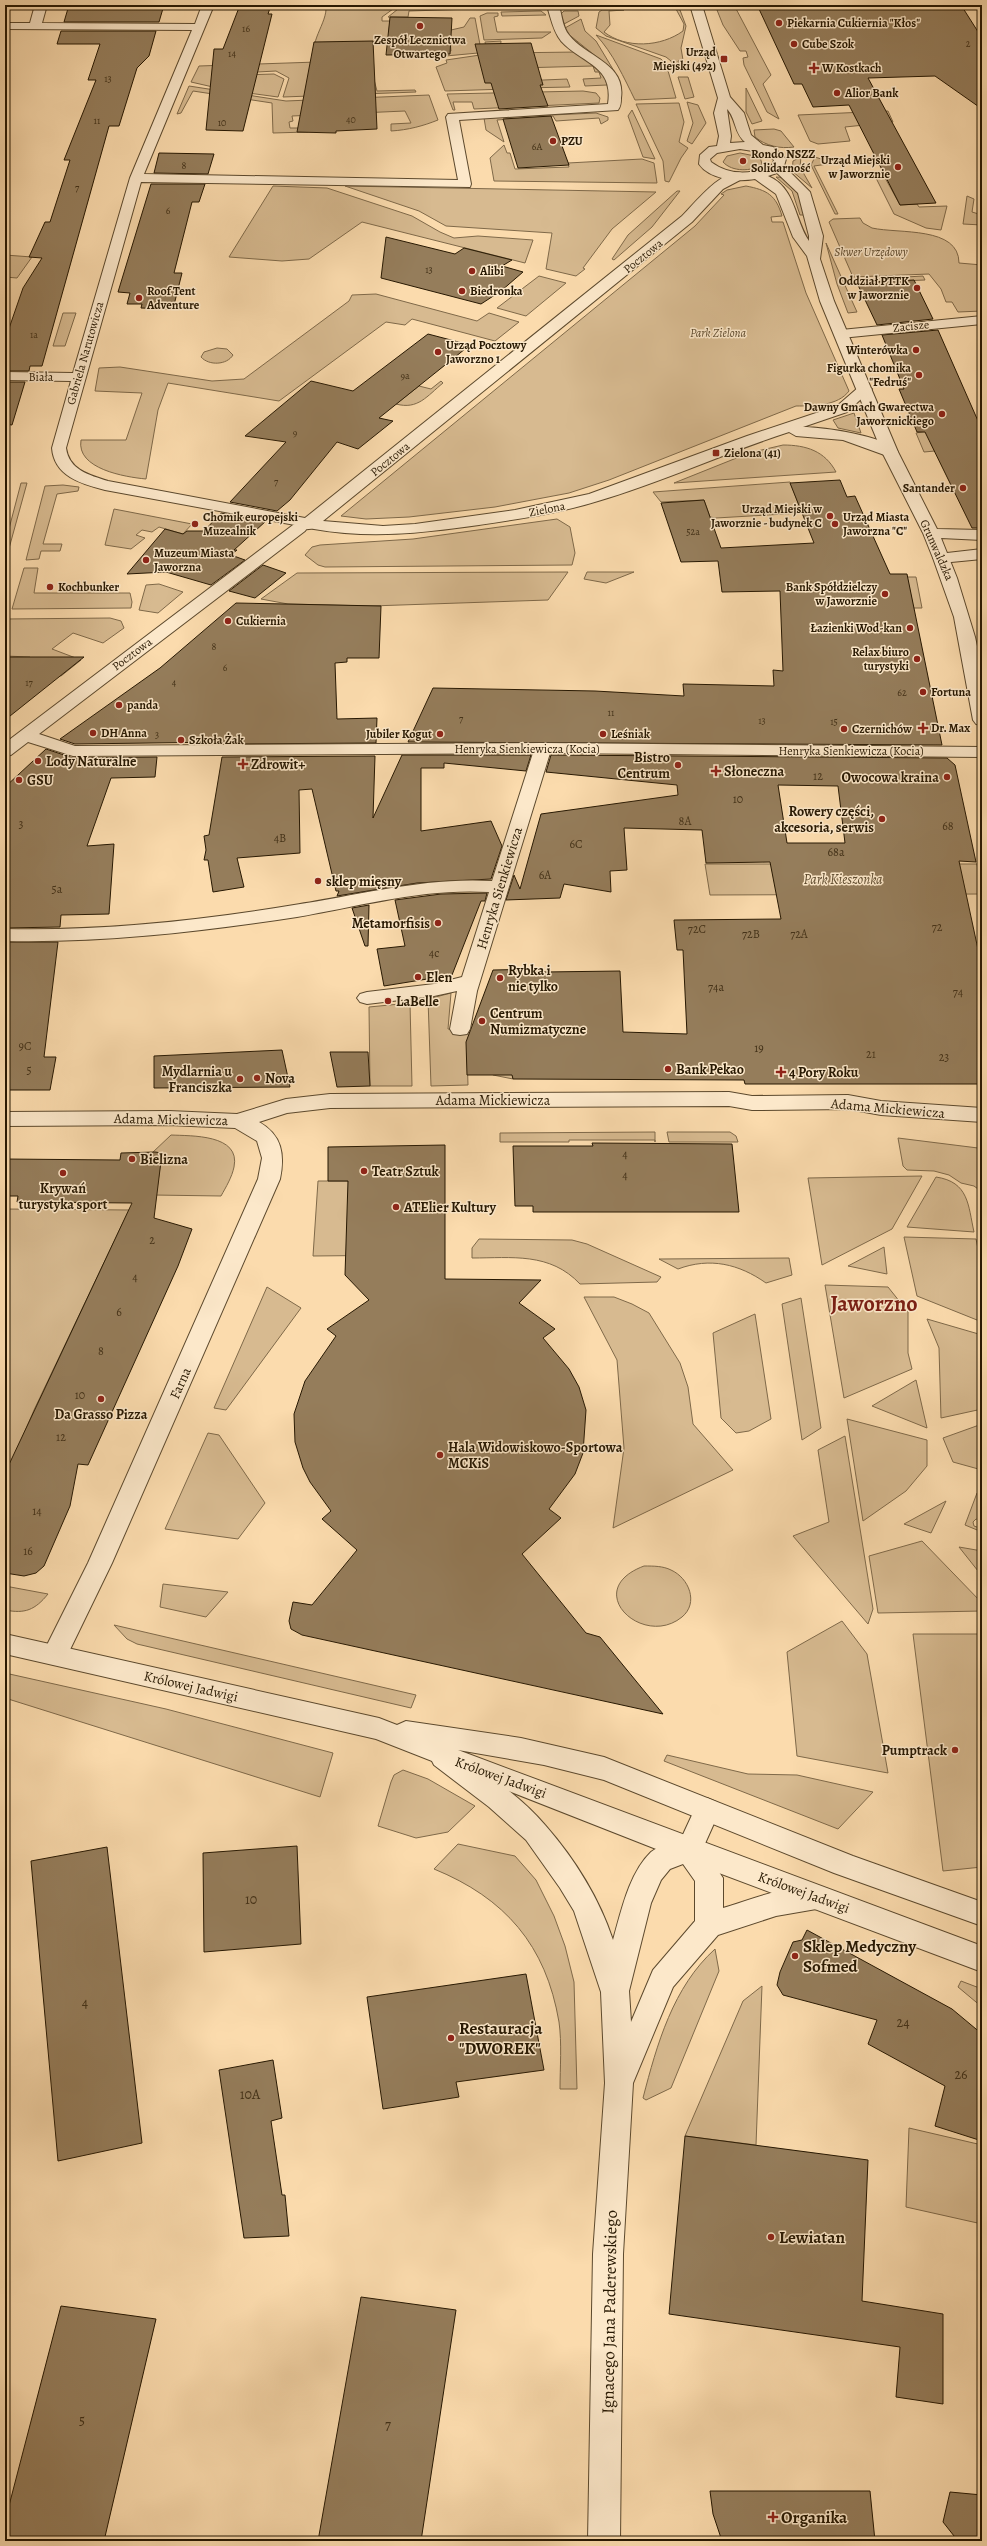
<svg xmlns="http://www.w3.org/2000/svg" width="987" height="2546" viewBox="0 0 987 2546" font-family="Alegreya,serif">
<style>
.green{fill:#d7ba90;stroke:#7f6949}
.building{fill:#957d5b;stroke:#271802;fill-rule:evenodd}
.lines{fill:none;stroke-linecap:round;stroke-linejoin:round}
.pedestrian-casing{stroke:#5c492d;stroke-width:2}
.minor-casing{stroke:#5c492d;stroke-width:2}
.tertiary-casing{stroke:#5c492d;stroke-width:2}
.pedestrian{fill:#fce8ca;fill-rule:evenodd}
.minor{fill:#fce8ca;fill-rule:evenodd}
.tertiary{fill:#fce8ca;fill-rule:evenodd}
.poi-dot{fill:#8f2418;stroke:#fce8ca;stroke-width:1.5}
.labels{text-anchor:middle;stroke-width:3;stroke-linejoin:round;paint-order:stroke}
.far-number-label{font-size:10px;fill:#423118}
.far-poi-label{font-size:12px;font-weight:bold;fill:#271802;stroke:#fce8ca;text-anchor:start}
.far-park-label{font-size:12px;font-style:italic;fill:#5c492d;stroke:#fce8ca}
.far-street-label{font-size:12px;fill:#271802;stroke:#fce8ca}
.number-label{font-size:12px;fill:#423118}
.poi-label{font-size:14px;font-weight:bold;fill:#271802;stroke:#fce8ca;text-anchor:start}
.park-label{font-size:14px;font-style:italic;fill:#5c492d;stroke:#fce8ca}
.street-label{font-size:14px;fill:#271802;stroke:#fce8ca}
.near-number-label{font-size:14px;fill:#423118}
.near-poi-label{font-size:17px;font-weight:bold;fill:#271802;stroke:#fce8ca;text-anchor:start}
.near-street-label{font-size:17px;fill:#271802;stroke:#fce8ca}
.town-label{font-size:22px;font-weight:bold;fill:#7a1f14;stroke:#fce8ca}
</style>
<rect width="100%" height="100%" fill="#fbdbad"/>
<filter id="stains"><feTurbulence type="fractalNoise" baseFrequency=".005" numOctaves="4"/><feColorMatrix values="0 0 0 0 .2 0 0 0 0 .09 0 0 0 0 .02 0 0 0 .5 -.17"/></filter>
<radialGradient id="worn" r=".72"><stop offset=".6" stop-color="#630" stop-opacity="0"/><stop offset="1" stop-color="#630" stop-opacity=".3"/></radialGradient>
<path class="green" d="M326 5H435L393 7V9L382 17V21H390L389 30H451L464 27 470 18H475L481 50 478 53 435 57V52L451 51 450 40 342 42 371 68 377 91 415 90 416 92 283 97 289 78 276 71 239 73V75L274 74 284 79 278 97 226 90 191 82 199 66 317 62C306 43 328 24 326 5Z
M715 5H734L771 75 763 84 779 119 767 112 744 65 743 58 748 57 746 51H740L723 25Z
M463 6 473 9 409 11 408 17H388L398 9Z
M674 8 680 10 686 26 681 48 683 60 678 61 680 69 675 70 671 61 666 57 606 36 596 28 599 12 602 10H624L609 11 610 25 604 32C626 49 661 47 683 31L684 24 676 9H638Z
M541 11 546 15 502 16 501 12Z
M564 11H578L579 16 564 24 561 14Z
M487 13H498V16L494 17 497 32H551L542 38 484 40 480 16Z
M581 19 585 31 596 41 614 71 567 33 565 28Z
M596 35 661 59 666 64 676 98 635 100C624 78 613 53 596 35Z
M501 41 500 53 578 52 595 64 605 77 607 85 585 86 583 79 601 78 599 72H595L593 66 518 68 505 82 507 89 445 91 436 67 447 63 446 60 487 54 485 42Z
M678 77H688L694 97 685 99Z
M567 79 570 87 522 88 520 81Z
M189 86 286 101 429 95 438 120C423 126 408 130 391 131V124L411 123 405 111 292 116 293 121 289 122 290 128H310L308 132 273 133 272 103 193 91 181 113 177 114Z
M746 88 762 121 752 124 746 112Z
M583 91 596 93 600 98 599 103 474 109 472 102H453L455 110H453L447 94Z
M687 102 698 105 706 123 692 144 687 141 693 123Z
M679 103 684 122 679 142 688 148 681 158 669 182 665 181 663 161 636 104Z
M632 110 655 159 643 157 628 116Z
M888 111 893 122 845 127 850 141 818 144 810 141 798 115Z
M596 113 608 117V120L601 124 599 118 556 121 553 116 497 120 504 142 486 130 484 118Z
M774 129 781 131 794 147C780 149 766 146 755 137L754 130Z
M504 145 507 153H510L515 169 569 167 568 163 642 159 654 163 657 183 494 181 490 158Z
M740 153 760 157 762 164C752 172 732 172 723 162L727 156Z
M801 157 800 167 812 188 792 171 793 161Z
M815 157 824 160 828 164 814 166 838 214H835L811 165Z
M875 176H884L900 205 917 204 919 207 947 206 941 230 926 228 894 214Z
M776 177C795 177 801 201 805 215H800L792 191Z
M273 186 327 188 412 216 440 232 454 238 478 236 533 240 525 263 362 222 309 259 282 261 229 257Z
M345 186 656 192 612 229 583 268 585 269 576 276 546 269 552 233 446 226 419 211Z
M746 186C767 190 776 195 782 216L771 217 772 222H783L806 293 849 391C838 406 813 406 796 406L609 480 569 493 495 507 409 517 366 519 341 516 695 226 724 195 721 194 727 190Z
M677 191H680L652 227 614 260 612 259 628 235Z
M967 196 974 199 972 212 982 215V234V225L963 224Z
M860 218 863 223 872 228C899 234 959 226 959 263L982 265V311L958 312 952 302H946L941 289 929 274 853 277 829 222 833 219Z
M826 243 857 312 848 313 837 284Z
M5 255 32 257 17 278 5 277Z
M539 276 566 283 526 316 497 308Z
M923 276 925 280 873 282 871 279Z
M376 294 477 321 489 313 519 322 495 341 412 319 405 325 386 322 279 401 168 383 158 410 146 479C125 477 76 469 81 440H126L142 393 95 391 99 368 120 367 212 381 244 379 349 301 352 295Z
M63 313H76L65 346H53Z
M217 348 227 349 233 355C227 365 209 366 201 357L204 352Z
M441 381 443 383C427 396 418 410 396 404L419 386 431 389Z
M854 413 861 433 838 428 833 420Z
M927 431 935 451 924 452 916 433Z
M783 445C806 445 825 451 836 472L674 483 749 453Z
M790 482 802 513 716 518 710 517 704 500 661 502 653 492Z
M21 483H27L5 563V544Z
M63 485 79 487 78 491 57 494 43 544H62L60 551H41L39 559 26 560 45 486Z
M114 509 192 524 183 534 159 527 152 532 142 530 136 535 145 538 131 549 105 545Z
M557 519 570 527 575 553 572 565 325 567 318 565 305 555 312 547 320 545 413 539Z
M24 568H38L34 593H130L132 602 131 608 12 609Z
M568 572 548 600 371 606 288 604 261 599 297 573Z
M587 572H634L606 583 584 579Z
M907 577H916L922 608H913Z
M159 584 183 592 158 613 139 610 146 585Z
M110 618 121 621 124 628 103 643 73 633 52 649 81 660 61 676 29 664 30 657 5 656V619Z
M705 864H977L982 894 710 895Z
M451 993 448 1029 490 1030 511 1042 513 1079 493 1075 467 1053 468 1085 431 1086 428 999Z
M410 1003 412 1086H370L369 1007Z
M655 1132V1142V1140H569V1142H500V1133Z
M667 1132H730L736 1136 738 1142H669Z
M171 1135C191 1136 241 1134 234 1167 232 1177 226 1187 221 1196L153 1195 157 1189 162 1153H152Z
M898 1138 978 1148 982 1151V1192L974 1186 961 1183 949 1175 934 1171 907 1170 903 1166Z
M922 1176 892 1229 822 1265 808 1178Z
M936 1177C969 1182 968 1205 974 1232L907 1227Z
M318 1181H348L414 1255 313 1256Z
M5 1209 129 1210 34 1410 5 1478Z
M904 1237 976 1239 982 1268V1322L917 1296Z
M479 1239 572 1240 587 1244 661 1277 657 1282 580 1284C550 1252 512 1258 472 1258V1248Z
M884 1247 887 1274 848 1266Z
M789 1258 792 1275 766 1283C739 1264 710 1257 678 1269L659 1259Z
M825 1285 888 1287 908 1312V1353L912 1369 844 1398Z
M267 1287 301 1308 226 1410 214 1408Z
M584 1297H614L632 1304 649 1313 680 1363 688 1387 693 1424 733 1470 613 1528 624 1448 617 1360Z
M801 1298 821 1428 802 1440 782 1304Z
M755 1314 771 1419 749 1431 736 1433 721 1418 713 1333Z
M927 1319 982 1335V1409L941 1418 939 1348Z
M916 1380 927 1428 872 1406Z
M847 1419 927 1440V1466L906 1491 863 1521Z
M982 1424V1470L953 1462 943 1438Z
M208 1433 219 1435 265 1503 238 1539 165 1529Z
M845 1436 873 1609 868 1624 793 1536 829 1522 818 1450Z
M982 1492V1520L976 1519 973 1522 974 1526 982 1529V1532L965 1525 977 1493Z
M946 1501 931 1533 904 1524Z
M922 1541 982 1603V1611L878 1613 869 1556Z
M959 1547 982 1551V1576Z
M644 1566C654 1566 663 1566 671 1570 689 1578 699 1603 682 1617 643 1649 580 1590 644 1566Z
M163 1584 228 1592 206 1617 160 1607Z
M5 1586 48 1594C35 1610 25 1614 5 1610Z
M842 1621 867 1654 888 1773 797 1756 787 1652Z
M114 1625 416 1695 411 1708 137 1644 127 1639Z
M913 1634H982V1867L943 1871Z
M5 1673 166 1709 333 1753 320 1797 5 1698Z
M667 1755 748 1774 797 1775 873 1792 838 1829 664 1761Z
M403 1770 428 1779 475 1806 448 1832 416 1838 378 1826 391 1782 394 1775Z
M458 1844 515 1856 536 1880 554 1916 565 1946 574 1982 577 2089H560C560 2068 562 2043 559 2022 546 1945 505 1898 434 1869Z
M715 1949 719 1971 671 2088 646 2100 643 2098C657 2044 673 1987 715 1949Z
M961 1981 982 1989V2007L958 1987Z
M762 1986 756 2145 685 2136 743 2001Z
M909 2128 982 2145V2224L906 2207Z"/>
<path class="building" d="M69 5H164L159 22H64Z
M240 5H271L268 14H272L243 131 206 130 214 49H223Z
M764 5H818L821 9 961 5 982 38V109L935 76 868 78 936 203 900 205 849 105 813 107 802 84H794L759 9 766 8Z
M390 17 452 18 450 54 386 55Z
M61 31H156L149 56 137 68 119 126H109L42 366H30L29 371H5V340L23 288 42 258 29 257 45 222H50L70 160H64L96 80H88L100 44H57Z
M373 41 377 129 336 131V133L297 132 314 42Z
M531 43 543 85H540L548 106 499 109 491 83H485L475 44Z
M551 116 569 165 518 168 503 119Z
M159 153 214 154 208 174 154 173Z
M151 184H205L199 202H192L174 273H182L173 309 141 308 142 304H127L130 293 118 292Z
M386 237 455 254 464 248 512 260 502 266 523 272 501 291 481 304 381 278Z
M914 280 933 319 877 325 857 283Z
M938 330 982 430V528H972L925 432H917L899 389H904L882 335Z
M428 334 470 345 379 418 393 421 358 449 337 442 290 500 277 511 230 502 286 442 245 436 311 381 353 391Z
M5 382H25L12 425 5 424Z
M840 480 847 497 855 496 890 574H907L942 745 408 742 433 688 595 691 684 696 683 684 774 686 773 670 783 671 780 591 722 592 718 561 681 562 661 503 704 500 721 548 814 543 790 483Z
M221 513 266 521 234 550H237L231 555 245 560 211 585 166 572 127 574 165 529 183 534 187 531H204Z
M263 565 286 573 255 598 229 591Z
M236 603 381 606 379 658H347V662L335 663 337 719 377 718 376 743 224 744 225 742 75 744 60 739 160 668Z
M5 657H84L5 720Z
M46 749 73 758 157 757 155 777 111 778 87 846 114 844 109 914 61 915 60 927 5 928V787Z
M402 755H531L526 771 444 763V768H421V831L491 821 502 846 491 879 417 883 337 896 339 891H336L312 789 299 790 300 853 237 858 244 887 213 892 208 860H204L206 850 204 836 209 835 222 757 375 756 373 818Z
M551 755 947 758 955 765 976 862 959 861 982 968V1084H745L744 1080 513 1079 512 1075H467L466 1042 493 970 543 969 544 972 620 971 623 1032 687 1034 683 950H677L674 920 781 919 770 862 706 863 702 830 624 828 627 870 610 871 611 892 564 884 560 898 506 900 514 875 520 889 541 814 678 795 677 785 546 772ZM778 785 838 786 845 843H787Z
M487 893 485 901H481L452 975 384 986 377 949 405 946 395 900 441 894Z
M369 905 368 946H365L352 908Z
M5 942H58L44 1057H56L50 1090H5Z
M282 1050 290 1087 154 1088V1056Z
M330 1052H368L370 1086 337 1087Z
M592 1143 732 1144 739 1212H533V1206H515L513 1146H593Z
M445 1145V1279L541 1280 519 1303 555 1329 543 1338 569 1369 579 1387 586 1410 583 1453 575 1474 549 1509 561 1518 522 1554 586 1633 600 1637 663 1714 302 1635 291 1629 289 1621 293 1602 312 1605 357 1550 322 1519 331 1511 310 1482 303 1468 295 1442 294 1414 305 1381 336 1336 327 1329 369 1300 345 1275 348 1181H328V1147Z
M155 1152 162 1153 154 1218 192 1229 178 1266 88 1465 78 1464 70 1506 44 1566 36 1573 24 1576 5 1573V1473L132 1203 17 1202 18 1196H5V1159L120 1160 121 1153Z
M297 1846 301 1944 204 1952 203 1853Z
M107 1847 142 2143 58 2161 31 1861Z
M807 1930 952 2009 982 2034V2141L935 2126 945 2086 868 2044 877 2020 783 1995 777 1985 780 1972 793 1942 802 1940Z
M526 1974 544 2070 456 2082 459 2097 383 2109 367 1997Z
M273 2060 282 2118 271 2121 282 2195H285L289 2236 244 2238 219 2070Z
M685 2136 868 2160 862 2301 943 2314V2404L896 2397 900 2347 669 2314Z
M361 2297 456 2310 421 2541H318Z
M61 2306 156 2319 104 2541H5V2521Z
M710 2491H870L875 2541H722L713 2514Z
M950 2492 982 2495V2541H958L943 2522Z"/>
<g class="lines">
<defs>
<path id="pedestrian" d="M299 523 305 525 307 528 305 531 39 734 75 746 543 743 982 747V757L550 753 477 991 470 1029 467 1034 460 1035 453 1034 450 1029 457 991 434 996 367 1004 360 1002 357 998 360 994 367 992 434 984 462 977 489 892C424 888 360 906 297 917 200 932 103 943 5 941V929C103 931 198 921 294 905 360 895 425 877 492 881L533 753 73 756 28 742 11 755 5 756V743L293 525Z"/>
<path id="minor" d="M35 5H47L42 23 195 24 202 5H214L144 174 458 180 446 117 448 114 608 104C614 65 582 64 561 41 553 31 551 18 547 6L614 5 608 8 560 9C562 17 563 28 569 35 586 57 626 63 621 98 621 102 621 106 618 110L459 120 471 184 470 187 141 182 66 448C69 470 89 475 108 481L305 518 682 216C695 203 722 168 742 173L744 176 742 179 723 189 692 222 323 521 383 526 415 524 515 510 589 494 747 436 837 406 860 386 865 385 872 389 847 412 803 427C822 427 887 436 898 452L890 457 843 440 796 436 789 432C724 453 663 482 598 501 560 513 519 519 479 525 423 533 370 539 314 529 308 528 303 531 296 529L295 525 105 490C81 484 54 476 52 448L71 381 5 380V372L73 373 130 178 192 30 5 29V23H30Z
M982 316V324L841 338 834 334 841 330Z
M941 553 949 558 957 578 975 637 982 669V725L976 724 973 720 954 617 933 558Z
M729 1092 752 1096 848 1095 881 1101 982 1108V1122L881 1115 848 1109 752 1110 729 1106 330 1108 287 1113 259 1122C282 1135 285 1154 280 1179L112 1563 64 1662 55 1665 46 1662 42 1655 88 1563 258 1179 262 1158 257 1141 235 1128 169 1125 5 1126V1112L169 1111 237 1114 286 1099 330 1094Z
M443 1746 452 1749C483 1772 520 1795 545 1825 574 1858 599 1898 613 1940 621 1912 629 1873 651 1852 658 1846 671 1843 680 1841L698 1802 707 1798 716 1802 720 1810 703 1848 723 1878V1908C751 1900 800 1879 828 1889L832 1898 828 1907 776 1916 718 1935 673 1987 633 2083 623 2254 620 2541H588L593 2254 605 2083 601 1992 574 1911 560 1888 526 1840 489 1807 434 1765 430 1757 434 1749ZM683 1864 695 1881V1921L653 1970 631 2022 629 1991 651 1903 661 1880 670 1869Z"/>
<path id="tertiary" d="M690 5H702L730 97 744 113 751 135 763 145 773 147 786 159 784 166 810 192 823 236 820 259 834 301 898 452 937 529 982 530V540L941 538 947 553 982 549V559L941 563 933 558 923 533 882 452 820 301 807 256 793 237 776 194 755 179C738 182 710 180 699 164L700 155 709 147 717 146 719 136 714 113 718 98ZM727 109C736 118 734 133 745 142L730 143 731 136ZM740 149 765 153 774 160 772 165C752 175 730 176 711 162L710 159 717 153ZM777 173 798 193 809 236V241C794 219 796 188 768 176Z
M5 1634 379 1718 397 1725 406 1721 521 1738 604 1757 853 1856 982 1902V1926L834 1873 604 1780 544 1765 458 1750 982 1946V1972L679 1858 376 1739 5 1654Z"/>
</defs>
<use href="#pedestrian" class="pedestrian-casing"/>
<use href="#minor" class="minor-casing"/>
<use href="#tertiary" class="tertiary-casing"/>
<use href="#pedestrian" class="pedestrian"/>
<use href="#minor" class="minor"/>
<use href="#tertiary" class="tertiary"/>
</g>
<g class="poi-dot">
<circle cx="779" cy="23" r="4"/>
<circle cx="420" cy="26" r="4"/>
<circle cx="794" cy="44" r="4"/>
<rect x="720" y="55" width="8" height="8" rx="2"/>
<path d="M812 62h4v4h4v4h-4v4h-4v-4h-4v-4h4z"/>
<circle cx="837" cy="93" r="4"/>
<circle cx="553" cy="141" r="4"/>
<circle cx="743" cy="161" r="4"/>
<circle cx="898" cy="167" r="4"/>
<circle cx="472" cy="271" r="4"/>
<circle cx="917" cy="288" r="4"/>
<circle cx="462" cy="291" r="4"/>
<circle cx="139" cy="298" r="4"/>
<circle cx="916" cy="350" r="4"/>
<circle cx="438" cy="352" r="4"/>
<circle cx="919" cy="375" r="4"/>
<circle cx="942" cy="414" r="4"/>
<rect x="712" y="449" width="8" height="8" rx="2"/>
<circle cx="963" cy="488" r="4"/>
<circle cx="830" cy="516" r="4"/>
<circle cx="195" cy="524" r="4"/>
<circle cx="835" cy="524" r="4"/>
<circle cx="146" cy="560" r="4"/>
<circle cx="50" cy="587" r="4"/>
<circle cx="885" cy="594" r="4"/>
<circle cx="228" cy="621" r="4"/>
<circle cx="910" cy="628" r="4"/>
<circle cx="917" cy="659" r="4"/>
<circle cx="923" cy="692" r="4"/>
<circle cx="119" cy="705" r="4"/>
<path d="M921 722h4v4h4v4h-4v4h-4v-4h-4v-4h4z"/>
<circle cx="844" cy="729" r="4"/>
<circle cx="93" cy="733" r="4"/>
<circle cx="440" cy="734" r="4"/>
<circle cx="603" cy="734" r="4"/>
<circle cx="181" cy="740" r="4"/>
<circle cx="38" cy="761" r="4"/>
<path d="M241 758h4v4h4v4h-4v4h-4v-4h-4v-4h4z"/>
<circle cx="678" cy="765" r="4"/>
<path d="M714 765h4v4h4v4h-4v4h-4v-4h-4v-4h4z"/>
<circle cx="947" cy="777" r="4"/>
<circle cx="19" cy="780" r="4"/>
<circle cx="882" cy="819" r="4"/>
<circle cx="318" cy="881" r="4"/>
<circle cx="438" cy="923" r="4"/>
<circle cx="418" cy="977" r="4"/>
<circle cx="500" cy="978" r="4"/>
<circle cx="388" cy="1001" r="4"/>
<circle cx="482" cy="1021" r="4"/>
<circle cx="668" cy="1069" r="4"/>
<path d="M779 1066h4v4h4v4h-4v4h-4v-4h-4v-4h4z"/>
<circle cx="257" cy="1078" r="4"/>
<circle cx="240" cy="1079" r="4"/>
<circle cx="132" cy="1159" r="4"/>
<circle cx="364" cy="1171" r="4"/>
<circle cx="63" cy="1173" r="4"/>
<circle cx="396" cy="1207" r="4"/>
<circle cx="101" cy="1399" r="4"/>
<circle cx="440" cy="1455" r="4"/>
<circle cx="955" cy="1750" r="4"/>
<circle cx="795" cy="1956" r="4"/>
<circle cx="451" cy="2038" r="4"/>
<circle cx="771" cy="2237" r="4"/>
<path d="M771 2511h4v4h4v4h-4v4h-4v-4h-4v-4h4z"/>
</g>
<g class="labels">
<g class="far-number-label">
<text x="246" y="32">16</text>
<text x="968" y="47">2</text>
<text x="232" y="57">14</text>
<text x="108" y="82">13</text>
<text x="351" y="123">40</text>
<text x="97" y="124">11</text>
<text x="222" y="126">10</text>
<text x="537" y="150">6A</text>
<text x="184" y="169">8</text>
<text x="77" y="191">7</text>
<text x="168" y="214">6</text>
<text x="429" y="273">13</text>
<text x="34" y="338">1a</text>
<text x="405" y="379">9a</text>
<text x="295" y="436">9</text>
<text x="276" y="485">7</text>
<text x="693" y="535">52a</text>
<text x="214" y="650">8</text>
<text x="225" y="671">6</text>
<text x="29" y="686">17</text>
<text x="174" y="686">4</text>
<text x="902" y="696">62</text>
<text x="611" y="716">11</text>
<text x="461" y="722">7</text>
<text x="762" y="724">13</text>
<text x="834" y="725">15</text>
<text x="157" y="738">3</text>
</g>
<g class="far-poi-label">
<text x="787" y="27">Piekarnia Cukiernia "Kłos"</text>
<text x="420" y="44" text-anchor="middle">Zespół Lecznictwa<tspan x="420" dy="14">Otwartego</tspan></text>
<text x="802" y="48">Cube Szok</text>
<text x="716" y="56" text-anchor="end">Urząd<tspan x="716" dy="14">Miejski (492)</tspan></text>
<text x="822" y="72">W Kostkach</text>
<text x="845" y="97">Alior Bank</text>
<text x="561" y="145">PZU</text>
<text x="751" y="158">Rondo NSZZ<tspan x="751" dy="14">Solidarność</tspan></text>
<text x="890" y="164" text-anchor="end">Urząd Miejski<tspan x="890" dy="14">w Jaworznie</tspan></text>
<text x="480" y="275">Alibi</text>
<text x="909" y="285" text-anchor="end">Oddział PTTK<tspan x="909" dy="14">w Jaworznie</tspan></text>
<text x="147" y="295">Roof Tent<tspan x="147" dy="14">Adventure</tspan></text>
<text x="470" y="295">Biedronka</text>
<text x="446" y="349">Urząd Pocztowy<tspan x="446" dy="14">Jaworzno 1</tspan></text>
<text x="908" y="354" text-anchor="end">Winterówka</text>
<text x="911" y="372" text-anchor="end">Figurka chomika<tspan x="911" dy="14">"Fedruś"</tspan></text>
<text x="934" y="411" text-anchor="end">Dawny Gmach Gwarectwa<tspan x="934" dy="14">Jaworznickiego</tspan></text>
<text x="724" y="457">Zielona (41)</text>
<text x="955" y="492" text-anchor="end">Santander</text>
<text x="822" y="513" text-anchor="end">Urząd Miejski w<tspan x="822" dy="14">Jaworznie - budynek C</tspan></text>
<text x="203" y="521">Chomik europejski<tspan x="203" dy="14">Muzealnik</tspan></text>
<text x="843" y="521">Urząd Miasta<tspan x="843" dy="14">Jaworzna "C"</tspan></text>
<text x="154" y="557">Muzeum Miasta<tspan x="154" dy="14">Jaworzna</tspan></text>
<text x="58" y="591">Kochbunker</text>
<text x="877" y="591" text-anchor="end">Bank Spółdzielczy<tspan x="877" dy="14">w Jaworznie</tspan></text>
<text x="236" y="625">Cukiernia</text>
<text x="902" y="632" text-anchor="end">Łazienki Wod-kan</text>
<text x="909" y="656" text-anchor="end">Relax biuro<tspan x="909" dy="14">turystyki</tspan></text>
<text x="931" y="696">Fortuna</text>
<text x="127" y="709">panda</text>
<text x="931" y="732">Dr. Max</text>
<text x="852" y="733">Czernichów</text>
<text x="101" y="737">DH Anna</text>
<text x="432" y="738" text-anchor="end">Jubiler Kogut</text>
<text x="611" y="738">Leśniak</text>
<text x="189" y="744">Szkoła Żak</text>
</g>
<g class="far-park-label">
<text x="871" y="256">Skwer Urzędowy</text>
<text x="718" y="337">Park Zielona</text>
</g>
<g class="far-street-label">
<text transform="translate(643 256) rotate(-39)" y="4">Pocztowa</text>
<text transform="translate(911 326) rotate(-6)" y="4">Zacisze</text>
<text transform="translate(85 353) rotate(-74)" y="4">Gabriela Narutowicza</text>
<text x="41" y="381">Biała</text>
<text transform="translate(390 459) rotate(-39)" y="4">Pocztowa</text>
<text transform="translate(547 509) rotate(-11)" y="4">Zielona</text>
<text transform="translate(937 550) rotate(66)" y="4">Grunwaldzka</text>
<text transform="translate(132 654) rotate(-37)" y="4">Pocztowa</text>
<text x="527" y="753">Henryka Sienkiewicza (Kocia)</text>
<text x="851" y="755">Henryka Sienkiewicza (Kocia)</text>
</g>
<g class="number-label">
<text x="818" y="780">12</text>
<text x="738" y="803">10</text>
<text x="685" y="825">8A</text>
<text x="21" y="828">3</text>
<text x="948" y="830">68</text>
<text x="280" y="842">4B</text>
<text x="576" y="848">6C</text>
<text x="836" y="856">68a</text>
<text x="545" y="879">6A</text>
<text x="57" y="893">5a</text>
<text x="937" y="931">72</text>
<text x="697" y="933">72C</text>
<text x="751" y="938">72B</text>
<text x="799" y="938">72A</text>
<text x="434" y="957">4c</text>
<text x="716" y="991">74a</text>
<text x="958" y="996">74</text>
<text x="25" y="1050">9C</text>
<text x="759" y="1052">19</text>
<text x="871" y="1058">21</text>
<text x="944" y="1061">23</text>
<text x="29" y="1074">5</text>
<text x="625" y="1158">4</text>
<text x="625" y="1179">4</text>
<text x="152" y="1244">2</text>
<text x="135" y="1281">4</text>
<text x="119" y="1316">6</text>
<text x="101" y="1355">8</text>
<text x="80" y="1399">10</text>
<text x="61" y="1441">12</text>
<text x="37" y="1515">14</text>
<text x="28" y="1555">16</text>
</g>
<g class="poi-label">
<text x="670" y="762" text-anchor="end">Bistro<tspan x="670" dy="16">Centrum</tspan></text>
<text x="46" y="766">Lody Naturalne</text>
<text x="251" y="769">Zdrowit+</text>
<text x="724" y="776">Słoneczna</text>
<text x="939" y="782" text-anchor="end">Owocowa kraina</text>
<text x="27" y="785">GSU</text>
<text x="874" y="816" text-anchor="end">Rowery części,<tspan x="874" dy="16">akcesoria, serwis</tspan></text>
<text x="326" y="886">sklep mięsny</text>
<text x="430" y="928" text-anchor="end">Metamorfisis</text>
<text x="508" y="975">Rybka i<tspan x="508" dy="16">nie tylko</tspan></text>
<text x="426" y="982">Elen</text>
<text x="396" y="1006">LaBelle</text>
<text x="490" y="1018">Centrum<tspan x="490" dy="16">Numizmatyczne</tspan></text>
<text x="676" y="1074">Bank Pekao</text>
<text x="232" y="1076" text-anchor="end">Mydlarnia u<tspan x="232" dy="16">Franciszka</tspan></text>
<text x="789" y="1077">4 Pory Roku</text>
<text x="265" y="1083">Nova</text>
<text x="140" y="1164">Bielizna</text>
<text x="372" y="1176">Teatr Sztuk</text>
<text x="63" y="1193" text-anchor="middle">Krywań<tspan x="63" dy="16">turystyka sport</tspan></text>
<text x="404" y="1212">ATElier Kultury</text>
<text x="101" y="1419" text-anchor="middle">Da Grasso Pizza</text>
<text x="448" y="1452">Hala Widowiskowo-Sportowa<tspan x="448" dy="16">MCKiS</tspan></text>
<text x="947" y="1755" text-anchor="end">Pumptrack</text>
</g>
<g class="park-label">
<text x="843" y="884">Park Kieszonka</text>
</g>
<g class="street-label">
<text transform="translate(499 888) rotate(-73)" y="5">Henryka Sienkiewicza</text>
<text x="493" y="1105">Adama Mickiewicza</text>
<text transform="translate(888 1108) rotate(5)" y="5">Adama Mickiewicza</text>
<text transform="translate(171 1119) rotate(1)" y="5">Adama Mickiewicza</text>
<text transform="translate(180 1383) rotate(-66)" y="5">Farna</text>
<text transform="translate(191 1686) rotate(13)" y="5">Królowej Jadwigi</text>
<text transform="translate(501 1777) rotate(20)" y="5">Królowej Jadwigi</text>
<text transform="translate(804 1892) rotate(20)" y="5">Królowej Jadwigi</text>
</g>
<g class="near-number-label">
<text x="251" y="1904">10</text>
<text x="85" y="2007">4</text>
<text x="903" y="2027">24</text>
<text x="961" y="2079">26</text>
<text x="250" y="2099">10A</text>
<text x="82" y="2425">5</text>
<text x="388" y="2430">7</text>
</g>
<g class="near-poi-label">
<text x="803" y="1952">Sklep Medyczny<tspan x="803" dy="20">Sofmed</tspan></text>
<text x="459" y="2034">Restauracja<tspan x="459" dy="20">"DWOREK"</tspan></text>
<text x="779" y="2243">Lewiatan</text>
<text x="781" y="2523">Organika</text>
</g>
<g class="near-street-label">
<text transform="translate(609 2312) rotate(-89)" y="6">Ignacego Jana Paderewskiego</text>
</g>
<g class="town-label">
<text x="874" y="1311">Jaworzno</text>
</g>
</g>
<rect width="987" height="2546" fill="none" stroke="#fbdbad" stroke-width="20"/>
<rect x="6" y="6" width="975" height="2534" fill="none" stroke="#271802" stroke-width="2"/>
<rect x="10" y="10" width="967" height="2526" fill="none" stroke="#271802"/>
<rect width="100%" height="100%" filter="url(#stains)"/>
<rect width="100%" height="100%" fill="url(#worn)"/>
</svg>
